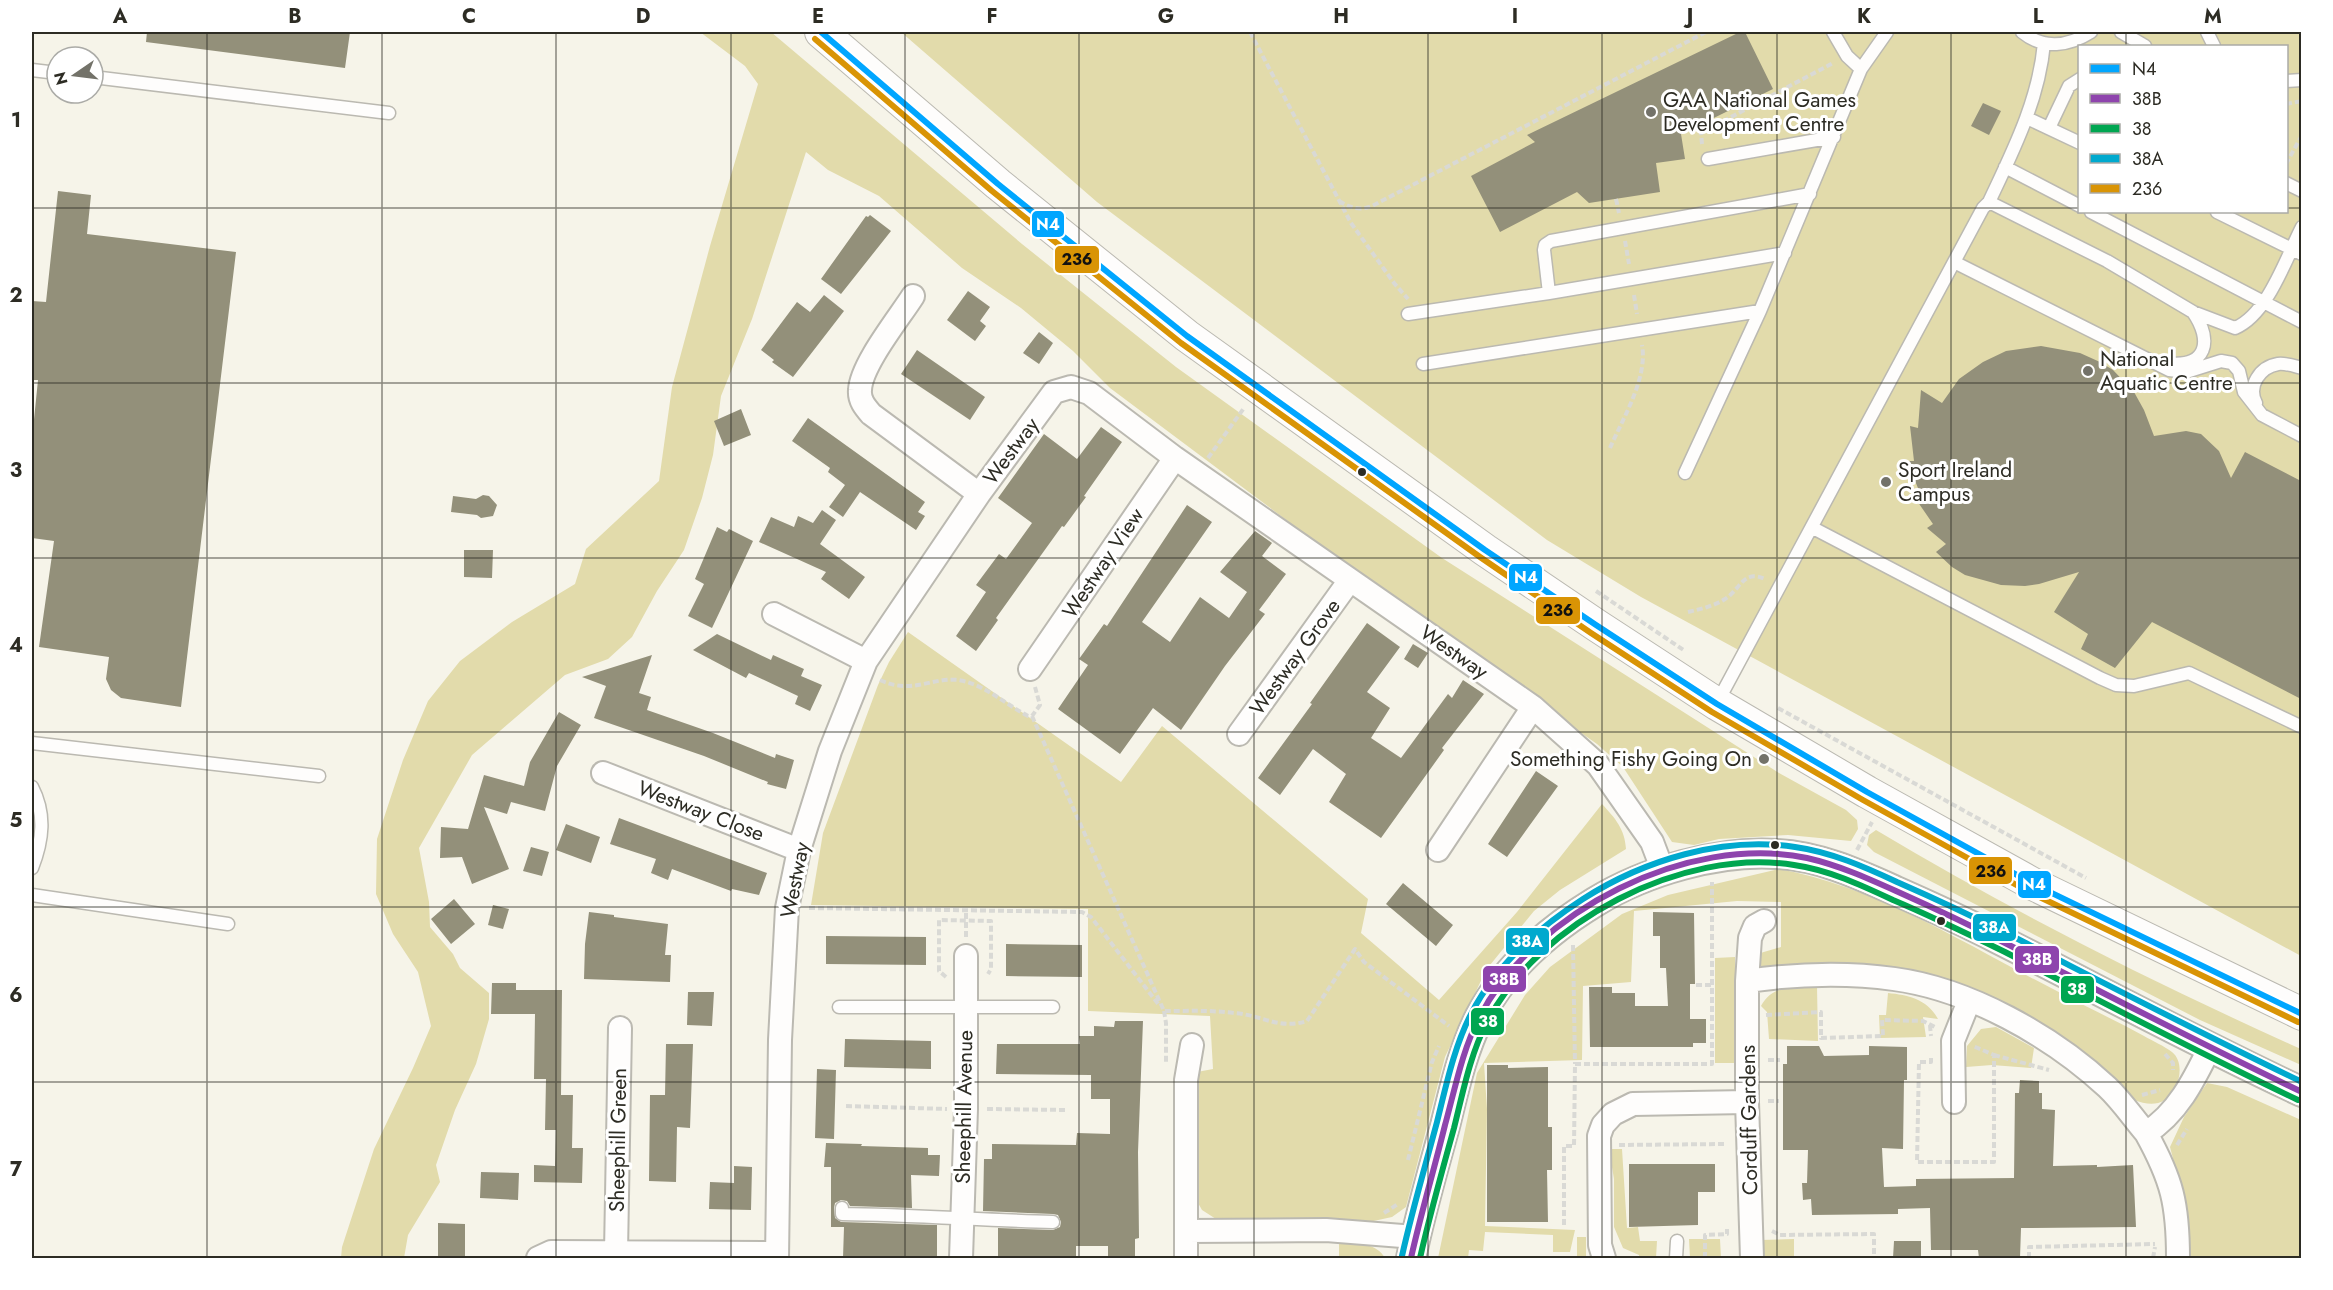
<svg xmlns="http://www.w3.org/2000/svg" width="2333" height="1290" viewBox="0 0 2333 1290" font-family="Jost,sans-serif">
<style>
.green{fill:#e2dbab;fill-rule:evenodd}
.building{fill:#93907a}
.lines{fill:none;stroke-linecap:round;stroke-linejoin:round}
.service-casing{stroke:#bbb9b1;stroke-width:15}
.minor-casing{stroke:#bbb9b1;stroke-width:26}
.tertiary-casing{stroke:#bbb9b1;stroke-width:32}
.secondary-casing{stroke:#bbb9b1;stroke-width:34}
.path{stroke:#d9d9d5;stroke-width:4;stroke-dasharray:6 3;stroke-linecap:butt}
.service{stroke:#fefdfc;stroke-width:12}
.minor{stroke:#fefdfc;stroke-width:22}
.tertiary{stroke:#fefdfc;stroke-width:28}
.secondary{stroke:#fefdfc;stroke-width:32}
.bus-1-casing{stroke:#fff;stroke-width:10}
.bus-2-casing{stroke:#fff;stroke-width:10}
.bus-3-casing{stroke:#fff;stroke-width:10}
.bus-4-casing{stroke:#fff;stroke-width:10}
.bus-5-casing{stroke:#fff;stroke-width:10}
.bus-1{stroke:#00a6ff;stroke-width:6}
.bus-2{stroke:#8e44ad;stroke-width:6}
.bus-3{stroke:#00a651;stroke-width:6}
.bus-4{stroke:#00a9ce;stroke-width:6}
.bus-5{stroke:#d99405;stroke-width:6}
.grid{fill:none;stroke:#2d2c24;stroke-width:1.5;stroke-opacity:0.55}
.poi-dot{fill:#737269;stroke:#fff;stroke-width:2}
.bus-dot{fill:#2d2c24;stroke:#fff;stroke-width:2}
.labels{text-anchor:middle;stroke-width:6;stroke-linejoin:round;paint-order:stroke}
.poi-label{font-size:21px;fill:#2d2c24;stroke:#fff;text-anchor:start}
.street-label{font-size:21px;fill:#2d2c24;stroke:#fff}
.line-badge{stroke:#fff;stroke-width:2}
.badge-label{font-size:16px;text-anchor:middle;font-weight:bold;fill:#fff}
.pale-badge-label{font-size:16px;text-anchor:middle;font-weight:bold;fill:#111}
.neatline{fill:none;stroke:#2d2c24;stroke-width:2}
.grid-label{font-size:20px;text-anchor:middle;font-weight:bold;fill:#2d2c24}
</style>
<rect width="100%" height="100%" fill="#f6f4e9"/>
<path class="green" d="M700 32H771L1022 244 1176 367 1442 558 1779 773 1846 810 1857 820 1858 829 1851 841 1788 835 1719 839 1694 845 1672 842 1623 767 1597 744 1417 618 1110 388 1073 351 1021 308 962 268 879 196 828 170 806 152 752 319 721 396 713 455 702 498 684 550 657 591 632 637 608 659 565 675 472 755 419 848 429 902 430 927 453 954 460 968 489 993V1019L476 1064 455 1110 436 1165 440 1182 408 1235 404 1258H341L342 1247 374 1149 413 1068 431 1026 418 972 393 934 376 894 377 839 403 760 428 701 460 661 512 622 575 584 586 549 659 481 672 387 710 246 758 84 745 66Z
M901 32H2301V956L1641 597 1547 540 1097 202ZM2080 46H2286V212H2080Z
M908 632 1121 782 1162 726 1368 899 1361 933 1439 1000 1517 912 1602 804C1615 818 1625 829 1626 849L1560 890 1534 911 1486 970 1445 1057 1406 1207 1392 1217 1369 1222 1216 1219 1202 1210 1198 1203 1196 1078 1197 1072 1213 1069 1210 1016 1088 1011V909L811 905 823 833 878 685 889 662Z
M1876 830C2013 912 2156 984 2301 1049V1065L2200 1020 1874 852 1867 845 1869 835Z
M1779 869C1878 887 1966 945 2055 990 2084 1006 2115 1020 2144 1036 2153 1041 2164 1046 2172 1052 2186 1063 2179 1091 2165 1100 2155 1106 2145 1104 2134 1100L2000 1003 1763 968 1759 965 1757 954 1781 947V902L1737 901 1634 911 1631 982 1583 986 1582 1060 1484 1063 1487 1109 1485 1226 1575 1230 1570 1252H1553V1235L1485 1232 1483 1251 1469 1250 1468 1258H1438L1477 1073 1525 995 1550 967 1622 914 1668 895Z
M1735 957 1736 1063H1715V958Z
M1817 986 1818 1041 1769 1039 1767 1012 1761 1006C1773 984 1795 987 1817 986Z
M1888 993C1908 995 1927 999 1938 1019L1923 1017 1926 1037 1880 1038 1879 1015H1886Z
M1996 1027 2034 1048 2031 1068 1992 1065 1966 1067 1967 1046 1981 1029Z
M2207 1083 2227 1087 2301 1120V1258H2189L2188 1216 2170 1147 2184 1117Z
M1609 1149H1622L1627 1228 1638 1227 1640 1241H1657L1656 1258H1639V1255L1623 1248 1614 1227V1179Z
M1577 1237H1586V1258H1577Z
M1689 1239H1720L1721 1258H1690Z
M1794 1239V1258H1767L1762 1253 1760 1240Z
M1339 1243C1355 1243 1376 1242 1385 1258H1339Z"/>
<path class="building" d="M147 32H350L345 68 146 42Z
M1740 32H1745L1773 89 1681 134 1685 159 1656 163 1660 192 1589 203 1577 192 1500 232 1471 176 1535 142 1527 135Z
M1983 103 2001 111 1989 135 1971 126Z
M58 191 91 195 87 234 236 252 181 707 121 698 111 690 106 679 109 657 39 647 54 541 32 538V439L38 380H32V301L46 302Z
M870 215 891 231 841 294 821 279 866 216 868 217Z
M968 291 990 307 980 321 986 326 975 341 947 320Z
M824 295 844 311 793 377 772 362 774 360 761 350 797 302 810 312Z
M1039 332 1053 343 1039 364 1023 353Z
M2041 346 2080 353 2100 362 2113 370 2134 392 2144 410 2154 436 2186 431 2201 434 2219 451 2231 478 2245 452 2301 481V699L2152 622 2115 668 2081 649 2088 634 2054 612 2079 572 2039 584 2025 586 2001 585 1965 575 1952 567 1936 552 1946 544 1927 528 1933 524 1913 495 1920 493 1907 461H1914L1910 426 1918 428 1921 390 1942 403 1959 379 1983 362 2006 351Z
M917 350 985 397 970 420 901 374Z
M741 409 751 435 724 446 714 421Z
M808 418 925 502 918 512 925 516 916 530 860 492 843 517 829 507 845 485 828 472 830 468 792 441Z
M1101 427 1122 442 1084 496 1086 497 1064 527 1062 526 996 618 998 620 976 651 956 636 986 592 976 585 999 554 1006 559 1032 523 998 498 1044 434 1077 459Z
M483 495 489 496 497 505 493 516 481 518 477 515 451 512 453 496 476 499Z
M1187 505 1212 522 1142 622 1170 642 1200 597 1229 618 1247 592 1220 572 1255 531 1272 543 1262 556 1286 574 1259 610 1265 614 1225 666 1181 730 1153 708 1120 754 1058 709 1088 665 1079 659 1104 624 1107 626Z
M822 510 836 520 820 544 865 577 849 599 821 579 826 572 759 542 771 517 794 527 798 516 813 523Z
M717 527 727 532 729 529 753 541 712 628 688 616 704 584 695 579Z
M464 550H493L492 578 464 577Z
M1367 623 1400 647 1367 692 1390 708 1371 738 1401 758 1448 694 1452 698 1463 680 1484 694 1442 748 1444 750 1381 838 1329 802 1346 774 1313 749 1280 795 1258 778 1312 704 1310 703Z
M717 634 771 660 773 655 804 669 801 676 822 685 810 711 795 704 798 696 749 673 746 678 693 650Z
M1413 644 1428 653 1418 668 1404 659Z
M652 655 639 693 651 697 647 710 713 733 775 758 776 754 794 760 786 789 767 784 768 782 704 756 594 718 606 686 582 677Z
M559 712 581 725 557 766 545 811 511 802 507 814 484 807 509 869 472 884 462 857 440 858 441 827 468 829 484 775 524 786 530 762Z
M1536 771 1558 786 1507 857 1488 844Z
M619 818 767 873 759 895 732 889 731 891 672 869 668 880 651 873 656 859 610 844Z
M566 824 600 837 591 863 556 850Z
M531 847 549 852 542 876 523 871Z
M1403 883 1453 925 1436 946 1386 904Z
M454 899 475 924 451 944 431 919Z
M493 905 509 909 503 929 488 925Z
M589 912 614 915V917L668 924 665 955H671L670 982 584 979 585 944Z
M1653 912 1694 913 1695 984H1690V1019H1706V1043H1693V1047H1590L1589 987H1612V993H1635V1006H1668L1666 968H1660V936H1653Z
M826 936 926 937V965L826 964Z
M1006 944 1082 945V977L1006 976Z
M492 983H516V990H562L561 1095H573L572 1148H583L582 1183 534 1182V1165L555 1166 556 1130H545L546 1079H534L535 1014H491Z
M688 992H714L712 1026 687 1025Z
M1115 1021H1143L1138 1152 1139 1238 1135 1239V1258H1108V1246H1076V1258H998V1228L1053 1230 1060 1227 1061 1222 1058 1215 1053 1214 983 1211 984 1159H992V1144L1076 1145 1077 1133 1110 1134V1099H1091V1075L996 1074 997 1044H1080L1079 1036H1094V1026L1114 1027Z
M845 1039 931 1041V1069L844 1067Z
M666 1044H693L690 1128 677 1127 676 1182 649 1181 650 1095H665Z
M1787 1046H1819L1824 1056 1869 1055V1046L1907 1047V1080H1904L1903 1149 1882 1148 1884 1187 1916 1186V1179L2014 1178 2015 1093H2019L2020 1080 2039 1081V1093H2042V1109L2055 1110 2053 1166 2097 1165V1167L2133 1165 2136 1227 2021 1228 2020 1258H1979L1978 1250H1931L1930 1208 1898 1209V1214L1812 1215 1811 1199 1803 1200 1802 1183H1807L1808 1150H1783V1064H1787Z
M1487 1065H1508V1068L1548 1067V1127H1552V1170H1547L1548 1222H1487Z
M817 1069 836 1070 834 1139 815 1138Z
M826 1143 862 1144 861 1146 928 1148V1155H940L939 1176 911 1175 912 1208 850 1206 847 1201 841 1200 835 1203 834 1208 835 1218 841 1222 937 1225V1258H843L844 1227H831V1167H824Z
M1629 1164H1715V1192H1698V1225L1629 1227Z
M734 1166 752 1167 751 1210 709 1209 710 1182 734 1183Z
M481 1172 519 1173 518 1200 480 1198Z
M438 1223 465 1224V1258H438Z
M1894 1241H1921V1258H1893Z"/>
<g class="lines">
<defs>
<path id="service" d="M1833 32 1847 56 1861 69
M2022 32C2044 50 2069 46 2091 32
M2121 32 2145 46
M2207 32 2214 46
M32 70 57 73
M93 77 389 113
M2286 81 2302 80
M2027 118 2080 143
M2049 128 2069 86 2080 79
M1708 159 1834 137
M2005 167 2080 206
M2286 183 2302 191
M1989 202 2107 261 2193 312 2235 328C2268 314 2286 258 2302 227
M2091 212 2302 322
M2217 212 2302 254
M1954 262 2169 370 2186 372 2221 361 2232 363 2239 371 2244 392 2262 415 2302 436
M1549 293 1544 250 1545 245 1551 241 1810 194
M1408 314 1549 293 1785 253
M2167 363C2207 368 2213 341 2193 312
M1423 364 1760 311
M2256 403C2247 386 2260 367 2278 364 2286 363 2294 366 2302 368
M1685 473 1760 311 1861 69 1887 32
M1813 528 2100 678 2116 685 2134 686 2189 673 2302 727
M1717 703 1983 208 1989 202C2013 151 2039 100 2044 43
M32 743 319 776
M32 787C46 814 43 840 32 868
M32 895 228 924
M839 1007H1053
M842 1208V1214C912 1215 982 1220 1053 1222
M1676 1258 1677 1241"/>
<path id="minor" d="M913 296C899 318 861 365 860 390 859 400 865 407 871 414L979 494
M774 614 866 661
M1030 669 1175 458
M1239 734 1350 580
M603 773 799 850
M1438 850 1533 707
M1747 981C1796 974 1844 972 1894 979 1969 989 2052 1036 2107 1087 2122 1101 2133 1118 2146 1133
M1954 1102 1953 1041 1969 1001
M1186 1231 1326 1230 1415 1237
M616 1252 620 1028
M538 1258 551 1252 777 1253
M777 1258 780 1040 787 908 799 850 830 751 866 661 979 494 1054 392 1071 387 1089 393 1175 458 1533 707 1598 765 1652 842 1663 871
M961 1258 966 1109V956
M1186 1258V1080L1192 1045
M1604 1258 1600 1245 1599 1136 1603 1125 1613 1114 1633 1104 1747 1102
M1752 1258 1747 1102V981L1750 938 1755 926 1764 921
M2178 1258C2178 1204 2172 1180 2146 1133 2177 1114 2194 1080 2209 1049"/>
<path id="tertiary" d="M1411 1258C1420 1214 1433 1170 1445 1126 1454 1090 1462 1052 1479 1018 1504 969 1549 930 1595 902 1645 871 1719 850 1777 854 1819 856 1858 874 1896 891 1930 906 1965 922 1998 939 2099 990 2199 1044 2302 1092"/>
<path id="secondary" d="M821 32 998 184 1187 336 1485 550 1596 625 1717 704 1867 792 2033 884 2302 1014"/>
</defs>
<use href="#service" class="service-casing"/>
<use href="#minor" class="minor-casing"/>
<use href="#tertiary" class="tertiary-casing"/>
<use href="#secondary" class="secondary-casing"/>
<path class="path" d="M1250 32 1351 223 1394 283 1408 299
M2286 104 2302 101
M1702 144 1701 133 1833 63
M2286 164 2302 135
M1616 199 1619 213
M1339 201C1350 208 1360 211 1372 206L1706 32
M1625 241 1629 264
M1634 295 1637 314
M1610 448C1623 418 1648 378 1642 345
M1208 458 1244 408
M1596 591 1685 651
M1688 612C1701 609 1714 606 1725 599 1741 589 1743 569 1765 579
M880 680C912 695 931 677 958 680 984 684 1005 704 1028 716H1032L1040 705 1035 687
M1778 708 2086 878
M1032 716 1164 1011C1187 1011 1211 1010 1234 1013 1262 1015 1279 1030 1307 1021L1355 949 1364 962 1449 1026
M1857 850 1872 822
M809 908 1082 912 1091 917 1159 1005
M966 937V910
M1573 945 1575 1064
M946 977 939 971V920L991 921V969L988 974
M1696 985H1712
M1164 1011 1166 1023V1063
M1766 1015 1821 1012V1038L1883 1036 1882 1020 1923 1021 1937 1028
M1930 1025 1931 1036
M2165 1054 2173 1063V1070
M1994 1055 2049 1070
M1931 1058V1062H1919L1917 1162H1994V1055L1973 1046
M1768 1060H1780
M2142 1095 2160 1090
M1768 1101H1779
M846 1106 947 1109
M987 1109 1068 1110
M1619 1145 1726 1144
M2177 1145 2187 1129
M1408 1160 1432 1062 1439 1046
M1384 1213 1398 1204
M1564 1225V1146H1574L1575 1064H1712V882
M1772 1231 1780 1235 1874 1234V1258
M1705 1258V1235L1727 1234V1229
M2029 1258V1247L2155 1244
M2153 1258 2155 1247"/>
<use href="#service" class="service"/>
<use href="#minor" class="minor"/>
<use href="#tertiary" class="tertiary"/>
<use href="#secondary" class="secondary"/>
<defs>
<path id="bus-1" d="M821 32 998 184 1187 336 1485 550 1596 625 1717 704 1867 792 2033 884 2302 1014"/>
<path id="bus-2" d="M1411 1258C1421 1213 1434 1170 1445 1125 1455 1089 1462 1051 1479 1018 1534 911 1688 833 1807 858 1838 865 1867 878 1896 891 1934 908 1972 926 2009 945 2106 994 2203 1045 2302 1092"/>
<path id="bus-3" d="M1420 1258C1430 1214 1442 1171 1454 1128 1463 1092 1470 1055 1487 1022 1539 922 1682 847 1794 865 1829 870 1861 885 1893 900 1931 916 1968 934 2005 952 2102 1002 2199 1053 2298 1100"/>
<path id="bus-4" d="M1402 1256C1412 1211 1425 1167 1437 1122 1446 1086 1454 1047 1471 1014 1496 965 1538 928 1583 899 1644 860 1723 836 1795 847 1831 852 1865 867 1897 882 1936 899 1974 917 2012 936 2108 985 2204 1035 2302 1082"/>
<path id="bus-5" d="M815 39 992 191 1181 343 1480 557 1591 633 1712 712 1863 800 2029 892 2298 1022"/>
</defs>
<use href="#bus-1" class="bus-1-casing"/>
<use href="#bus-2" class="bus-2-casing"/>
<use href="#bus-3" class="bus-3-casing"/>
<use href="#bus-4" class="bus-4-casing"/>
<use href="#bus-5" class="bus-5-casing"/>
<use href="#bus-1" class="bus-1"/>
<use href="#bus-2" class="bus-2"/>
<use href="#bus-3" class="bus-3"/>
<use href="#bus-4" class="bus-4"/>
<use href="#bus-5" class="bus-5"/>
</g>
<path class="grid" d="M207 32V1258M382 32V1258M556 32V1258M731 32V1258M905 32V1258M1079 32V1258M1254 32V1258M1428 32V1258M1602 32V1258M1777 32V1258M1951 32V1258M2126 32V46M32 208H2080M2286 208H2302M2126 212V1258M32 383H2302M32 558H2302M32 732H2302M32 907H2302M32 1082H2302"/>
<g class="poi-dot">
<circle cx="1651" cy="112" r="6"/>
<circle cx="2088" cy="371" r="6"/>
<circle cx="1886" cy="482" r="6"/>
<circle cx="1764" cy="759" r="6"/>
</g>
<g class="bus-dot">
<circle cx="1362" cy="472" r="5"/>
<circle cx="1775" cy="845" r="5"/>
<circle cx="1941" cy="921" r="5"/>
</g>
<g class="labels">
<g class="poi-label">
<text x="1663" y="107">GAA National Games<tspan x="1663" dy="24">Development Centre</tspan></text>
<text x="2100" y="366">National<tspan x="2100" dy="24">Aquatic Centre</tspan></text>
<text x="1898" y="477">Sport Ireland<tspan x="1898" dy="24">Campus</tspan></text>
<text x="1752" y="766" text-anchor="end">Something Fishy Going On</text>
</g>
<g class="street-label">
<text transform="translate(1011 451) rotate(-53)" y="7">Westway</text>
<text transform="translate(1103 563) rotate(-56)" y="7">Westway View</text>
<text transform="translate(1454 652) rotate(35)" y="7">Westway</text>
<text transform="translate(1295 657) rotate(-54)" y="7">Westway Grove</text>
<text transform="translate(701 811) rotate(21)" y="7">Westway Close</text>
<text transform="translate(795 880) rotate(-79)" y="7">Westway</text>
<text transform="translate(964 1107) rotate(-89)" y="7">Sheephill Avenue</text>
<text transform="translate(1749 1120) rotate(-91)" y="7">Corduff Gardens</text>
<text transform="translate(618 1140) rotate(-89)" y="7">Sheephill Green</text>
</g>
</g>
<g class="line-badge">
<rect x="1031" y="210" width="34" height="28" rx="6" fill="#00a6ff"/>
<rect x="1054" y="245" width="46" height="29" rx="6" fill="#d99405"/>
<rect x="1508" y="563" width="35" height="29" rx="6" fill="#00a6ff"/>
<rect x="1535" y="596" width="46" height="29" rx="6" fill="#d99405"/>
<rect x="1968" y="856" width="45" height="29" rx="6" fill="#d99405"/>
<rect x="2017" y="870" width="35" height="29" rx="6" fill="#00a6ff"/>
<rect x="1972" y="913" width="45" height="29" rx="6" fill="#00a9ce"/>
<rect x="1505" y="927" width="45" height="29" rx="6" fill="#00a9ce"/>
<rect x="2014" y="945" width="46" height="29" rx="6" fill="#8e44ad"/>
<rect x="1482" y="965" width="45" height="28" rx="6" fill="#8e44ad"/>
<rect x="2060" y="975" width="35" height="29" rx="6" fill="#00a651"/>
<rect x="1470" y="1007" width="35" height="29" rx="6" fill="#00a651"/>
</g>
<g class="badge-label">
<text x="1048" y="230">N4</text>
<text x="1526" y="583">N4</text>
<text x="2034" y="890">N4</text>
<text x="1994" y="933">38A</text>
<text x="1527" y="947">38A</text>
<text x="2037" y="965">38B</text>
<text x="1504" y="985">38B</text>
<text x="2077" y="995">38</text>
<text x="1488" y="1027">38</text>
</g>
<g class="pale-badge-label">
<text x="1077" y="265">236</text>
<text x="1558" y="616">236</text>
<text x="1991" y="877">236</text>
</g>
<rect width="2333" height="1290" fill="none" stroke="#ffffff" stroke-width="66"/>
<rect x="2078" y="45" width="210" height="168" fill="#ffffff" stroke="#ababa7" stroke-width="1.5"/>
<rect x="2090" y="64" width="30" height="9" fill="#00a6ff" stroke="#ababa7" stroke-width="1.5"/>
<text x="2132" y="75" font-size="18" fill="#2d2c24">N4</text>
<rect x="2090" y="94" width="30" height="9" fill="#8e44ad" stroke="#ababa7" stroke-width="1.5"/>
<text x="2132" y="105" font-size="18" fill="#2d2c24">38B</text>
<rect x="2090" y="124" width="30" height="9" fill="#00a651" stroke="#ababa7" stroke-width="1.5"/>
<text x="2132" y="135" font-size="18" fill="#2d2c24">38</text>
<rect x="2090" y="154" width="30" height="9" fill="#00a9ce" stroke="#ababa7" stroke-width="1.5"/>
<text x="2132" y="165" font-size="18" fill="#2d2c24">38A</text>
<rect x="2090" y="184" width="30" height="9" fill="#d99405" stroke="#ababa7" stroke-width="1.5"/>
<text x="2132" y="195" font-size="18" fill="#2d2c24">236</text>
<g transform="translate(75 75) rotate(256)"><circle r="28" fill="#ffffff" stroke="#ababa7" stroke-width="1.5"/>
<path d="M0-4.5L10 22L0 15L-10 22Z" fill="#737269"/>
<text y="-9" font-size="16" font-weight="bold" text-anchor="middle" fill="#2d2c24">N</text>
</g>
<rect x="33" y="33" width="2267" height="1224" class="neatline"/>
<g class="grid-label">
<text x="120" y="23">A</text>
<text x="295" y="23">B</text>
<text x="469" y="23">C</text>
<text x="643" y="23">D</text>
<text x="818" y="23">E</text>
<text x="992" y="23">F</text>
<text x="1166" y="23">G</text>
<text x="1341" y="23">H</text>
<text x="1515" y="23">I</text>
<text x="1690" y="23">J</text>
<text x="1864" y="23">K</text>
<text x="2038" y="23">L</text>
<text x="2213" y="23">M</text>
<text x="16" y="127">1</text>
<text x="16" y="302">2</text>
<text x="16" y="477">3</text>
<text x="16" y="652">4</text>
<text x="16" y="827">5</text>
<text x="16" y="1002">6</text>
<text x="16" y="1176">7</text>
</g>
</svg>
